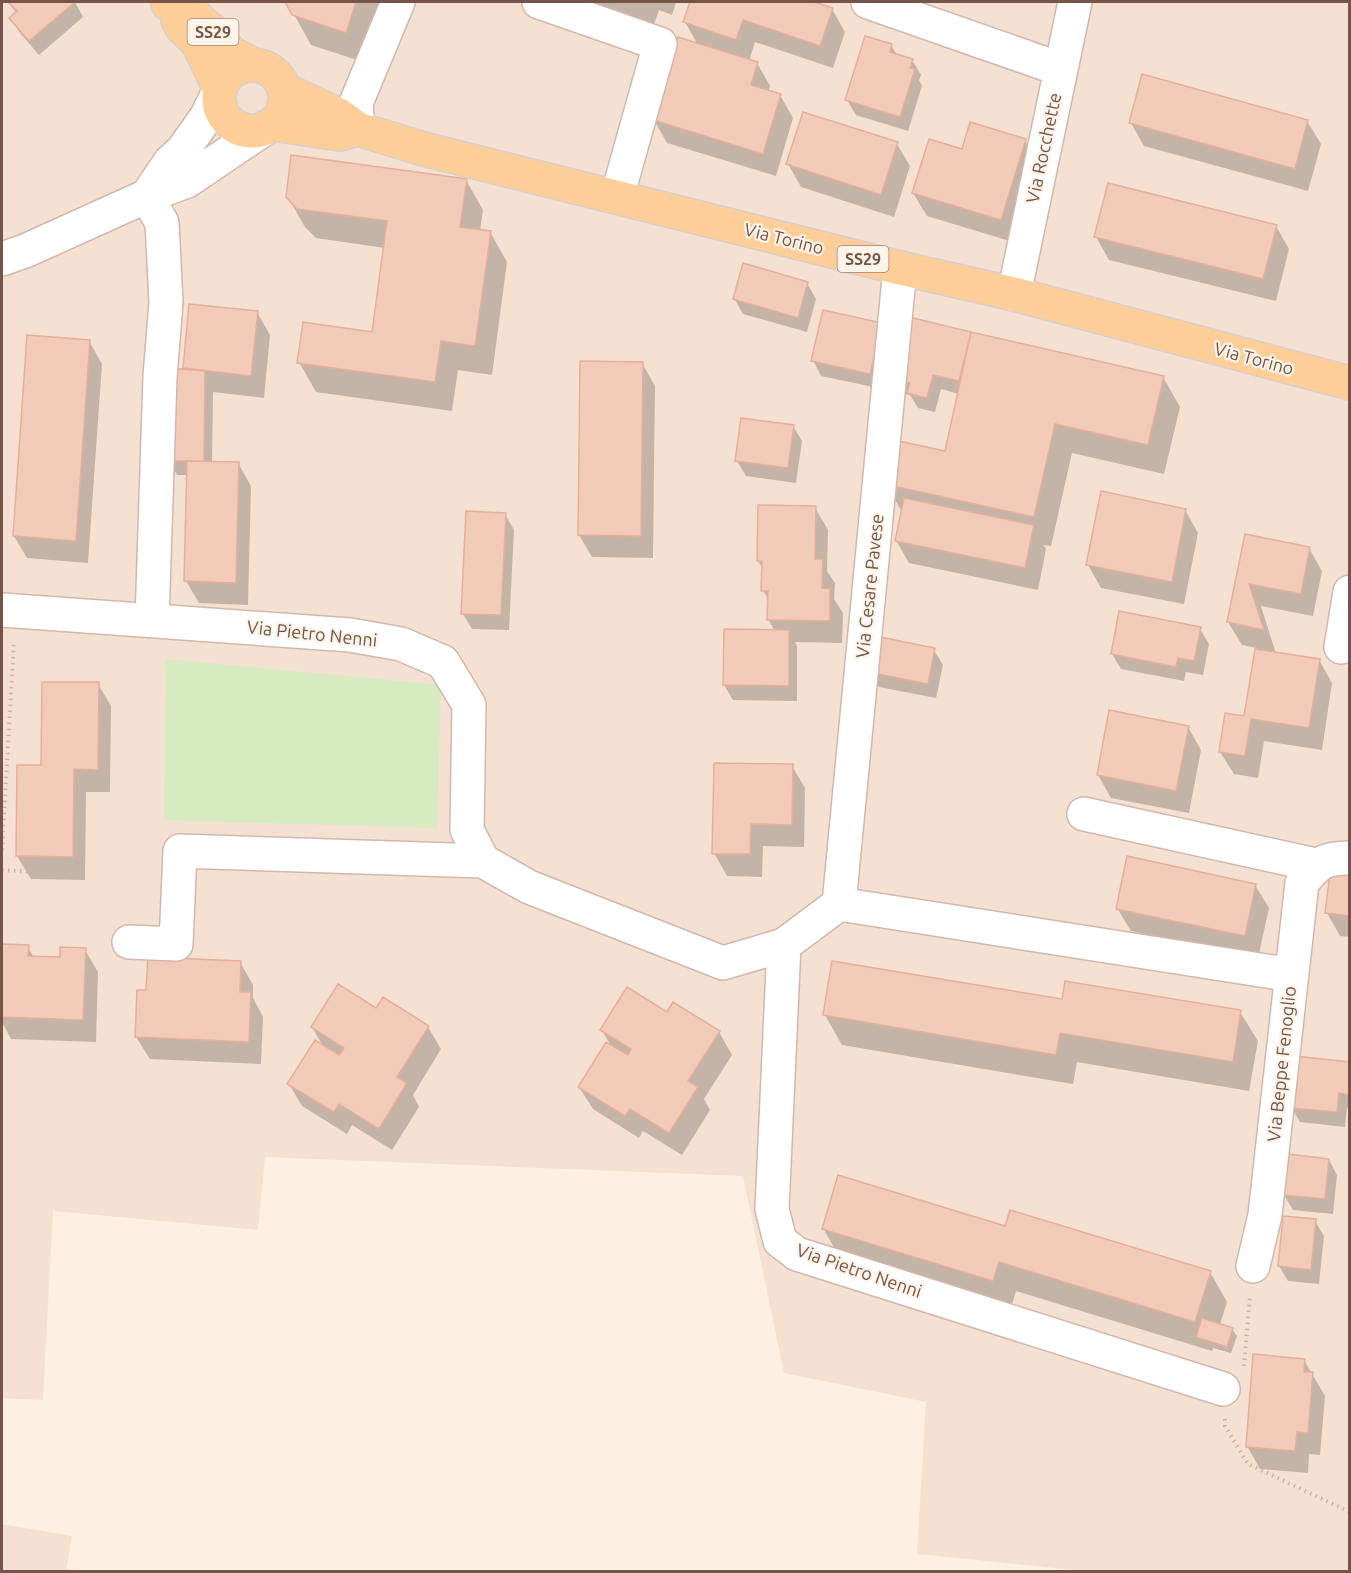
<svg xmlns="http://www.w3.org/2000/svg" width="1351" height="1573" viewBox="0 0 1351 1573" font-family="Ubuntu,sans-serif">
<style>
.residential{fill:#f5e1d1}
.green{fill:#d6ebc0}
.shadow{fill:#0003}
.building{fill:#f3cbb9;stroke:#e7af99;stroke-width:1.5}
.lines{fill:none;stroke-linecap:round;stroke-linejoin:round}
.minor-casing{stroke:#d1b8ac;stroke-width:36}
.major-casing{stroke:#d9cfcc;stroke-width:36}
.path{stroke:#d8ae9c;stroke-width:4;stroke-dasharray:1.5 4.5;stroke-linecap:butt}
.minor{stroke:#fff;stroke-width:33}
.major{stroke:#fece98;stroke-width:33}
.labels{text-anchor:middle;stroke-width:4.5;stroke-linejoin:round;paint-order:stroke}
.shield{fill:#fff4e9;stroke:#9f8478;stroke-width:1.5}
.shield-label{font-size:16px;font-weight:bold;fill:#765448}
.street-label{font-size:18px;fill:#765448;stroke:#fff4e9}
</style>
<rect width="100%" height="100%" fill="#fdf0e2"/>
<path class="residential" d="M2 2H1349V1571L1094 1572 917 1554 926 1402 784 1373 743 1176 265 1157 258 1230 53 1211 43 1400 2 1398Z
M2 1524 72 1536 66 1571H2Z"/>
<path class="green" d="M166 659 441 685 437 828 164 820Z"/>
<path class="shadow" d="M8 2H75L83 17 39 55 20 33 11 18 16 13Z
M287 2H383L363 62 311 45Z
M580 2H676L672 15 659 10 653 27Z
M691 2H809L832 9 845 32 833 68 755 42 749 61 757 63 770 86 768 92 780 95 793 118 776 176 667 143 654 120 698 45 685 22Z
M891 45 897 55 912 60 921 75 919 80 922 86 908 131 856 115 847 100Z
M1307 121 1321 144 1308 191 1144 146 1131 123Z
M1025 140 1038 163 1013 242 927 216 913 193 963 151Z
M897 144 910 166 894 217 801 187 788 164Z
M466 180 483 210 480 231 490 232 507 262 492 375 458 370 452 411 316 392 299 362 373 334 385 248 316 238 305 227 287 196Z
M1276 226 1289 249 1276 301 1109 260 1096 237Z
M807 283 816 299 807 332 743 314 734 298Z
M257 312 270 335 264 398 213 392 212 463H238L251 486 248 605 199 603 186 581 188 475H177L169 460 186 371 184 368Z
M881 324 878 388 821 376 813 360Z
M970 334 1163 377 1180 407 1164 474 1072 453 1051 546 1043 545 1046 549 1038 590 909 563 896 540 902 512 886 484 946 453 959 394 941 389 935 412 918 408 910 395 904 394 895 378Z
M89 341 102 364 88 563 27 558 14 536Z
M642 363 655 386 653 558 592 557 579 535Z
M793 426 802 441 796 483 746 476 737 461Z
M815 508 828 530 827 571 835 583 834 599 843 613 842 643 795 642 797 646V701L733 700 724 685 775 631 768 619 769 601 763 590V569L758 561Z
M1185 510 1198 533 1184 604 1101 588 1088 565Z
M505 514 514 530 509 630 472 629 463 614Z
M1246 536 1309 548 1322 571 1313 616 1261 606 1276 654 1319 660 1332 683 1322 750 1264 741 1258 778 1234 774 1220 752 1246 718 1257 648 1242 645 1228 622Z
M1200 629 1209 644 1203 675 1186 672 1184 681 1121 669 1112 654Z
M934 650 943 665 936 698 879 687 870 672Z
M98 684 111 706 110 792H86L85 880 31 879 17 856 18 766 42 767Z
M1188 727 1201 750 1189 813 1111 798 1098 775Z
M792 766 805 788 804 847 763 846 762 877 727 876 714 853Z
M1350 877V937L1340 936 1327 913Z
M1255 885 1269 908 1258 958 1131 931 1117 908Z
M2 946 28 947 34 958 61 959 85 950 98 972 96 1042 11 1039 2 1022Z
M240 962 253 985V998L263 1017 261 1064 150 1059 136 1037 148 991Z
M1063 1001 1240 1012 1258 1041 1249 1091 1077 1062 1073 1084 842 1045 825 1015Z
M377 1010 428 1027 441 1049 413 1095 419 1107 392 1150 352 1125 347 1134 302 1106 289 1084 324 1048 312 1027Z
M667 1014 719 1032 732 1055 704 1099 710 1110 682 1155 643 1131 639 1138 593 1109 579 1087 611 1046 602 1030Z
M1350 1063V1108H1347L1345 1127 1300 1122 1291 1107Z
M1329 1160 1337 1175 1333 1214 1293 1210 1284 1195Z
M1315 1221 1324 1236 1319 1284 1288 1281 1279 1266Z
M823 1228 1210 1272 1227 1302 1220 1325 1232 1329 1237 1336 1231 1353 1213 1348 1212 1351 1016 1291 1010 1311 840 1258Z
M1304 1360 1325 1396 1320 1455 1309 1454 1308 1473 1260 1469 1247 1446Z"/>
<path class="building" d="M8 2H75L29 41 9 18 17 11Z
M285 2H356L346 33 292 15Z
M690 2H814L833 8 820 46 743 20 736 40 683 22Z
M865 36 892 44 890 52 913 59 910 68 915 69 900 117 845 100Z
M678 37 758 62 751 85 781 94 763 154 653 120Z
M1142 74 1308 120 1295 169 1129 123Z
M803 112 898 142 881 195 786 164Z
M970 122 1026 139 1001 220 912 193 929 139 962 149Z
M291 155 467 179 460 227 491 231 475 346 441 341 435 382 297 363 303 322 372 332 387 221 297 209 286 197Z
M1108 183 1277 225 1263 279 1094 237Z
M743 263 808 282 798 318 733 299Z
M189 304 258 311 251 376 183 368Z
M823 310 882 323 870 374 811 361Z
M909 317 971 332 959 381 933 375 927 398 907 393 910 383 894 379Z
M971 332 1164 376 1148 445 1055 424 1034 517 884 484 894 440 945 451Z
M27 335 90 340 76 541 13 536Z
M580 361 643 362 641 536 578 535Z
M168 368 205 371 204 461H167Z
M741 418 794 425 788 468 735 461Z
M187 461 239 462 236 583 184 581Z
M1101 491 1186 509 1172 582 1086 565Z
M904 498 1034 525 1025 568 895 541Z
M758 505 816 506 815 559H823L822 588 830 589V621L767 620 768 591H761L762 561H757Z
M466 511 506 513 501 615 461 614Z
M1245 534 1310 547 1301 594 1249 584 1264 630 1227 622Z
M1119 611 1201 627 1194 661 1178 658 1176 667 1111 654Z
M724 629 789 630V686L723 685Z
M875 636 935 648 928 684 868 672Z
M1255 649 1320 659 1309 728 1251 719 1245 756 1219 752 1225 713 1244 716Z
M42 682H99L98 770 74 769 73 857 16 856 17 765H41Z
M1109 710 1189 726 1176 791 1097 775Z
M714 763 793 764 792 825 751 824 750 854H712Z
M1127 856 1256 884 1245 936 1116 909Z
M1330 873 1350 875V916L1325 913Z
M2 944 29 945 28 956 60 957V947L86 948 83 1020 2 1017Z
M148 957 241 961 240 992H251L249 1042 135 1037 137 990H146Z
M832 961 1062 999 1065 981 1241 1010 1233 1062 1060 1033 1056 1055 823 1015Z
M338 984 376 1008 383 997 429 1026 397 1077 407 1083 379 1129 339 1104 334 1112 287 1084 315 1040 339 1055 344 1048 311 1027Z
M627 987 667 1012 673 1002 720 1031 688 1081 698 1087 669 1133 630 1109 625 1116 578 1087 606 1042 628 1055 631 1049 600 1030Z
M1295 1056 1350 1062V1095L1339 1093 1337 1112 1290 1108Z
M1287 1154 1329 1159 1325 1199 1283 1195Z
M838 1175 1005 1226 1010 1210 1211 1271 1195 1322 999 1262 993 1281 822 1229Z
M1283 1216 1316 1219 1311 1270 1278 1266Z
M1202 1318 1233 1328 1227 1347 1196 1337Z
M1253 1354 1305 1359 1304 1372H1313L1308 1433 1297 1432 1295 1451 1246 1447Z"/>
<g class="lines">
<defs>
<path id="minor" d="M539 2 660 44 617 197
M868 2 1060 69
M358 129 356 103 398 2
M147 196 162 223 166 302 160 377 152 621
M147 196 170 162 183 150 207 116 220 89
M2 259 25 251 147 196 187 181 264 129
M1014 294 1075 2
M2 610 350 635 401 644 443 662 469 705 467 830 483 861 529 887 723 963 784 945 839 904 1292 975
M1341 647 1350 592
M1084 814 1316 865
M839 904 900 268
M129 942 176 944 180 851 483 861
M784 945 772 1209 780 1241 797 1254 1223 1389
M1253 1266 1265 1215 1302 883C1318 863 1323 858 1350 858"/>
<path id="major" d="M168 4 194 15 213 32 231 53 254 65
M178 20 182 27 198 43 220 89
M219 98a33 33 0 1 1 66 0a33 33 0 1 1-66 0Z
M285 90 339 115 358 129 427 150 900 268 1014 294 1350 383
M273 124 339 134 358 129"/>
</defs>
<use href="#minor" class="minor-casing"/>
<use href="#major" class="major-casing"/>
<path class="path" d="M2 850 14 641
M2 870 33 872
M1244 1366 1250 1295
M1225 1419V1426L1248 1464 1350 1512"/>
<use href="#minor" class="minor"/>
<use href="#major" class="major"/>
</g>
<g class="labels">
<g class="shield">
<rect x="187.5" y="19" width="51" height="26" rx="4.5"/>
<rect x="837.5" y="246" width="51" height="26" rx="4.5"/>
</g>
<g class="shield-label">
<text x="213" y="38">SS29</text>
<text x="863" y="265">SS29</text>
</g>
<g class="street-label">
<text transform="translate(1044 148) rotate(-78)" y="6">Via Rocchette</text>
<text transform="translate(784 239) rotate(14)" y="6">Via Torino</text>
<text transform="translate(1254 359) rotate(15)" y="6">Via Torino</text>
<text transform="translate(870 586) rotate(-84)" y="6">Via Cesare Pavese</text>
<text transform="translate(312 634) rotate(6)" y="6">Via Pietro Nenni</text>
<text transform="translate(1282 1064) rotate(-84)" y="6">Via Beppe Fenoglio</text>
<text transform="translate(859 1271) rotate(19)" y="6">Via Pietro Nenni</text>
</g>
</g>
<rect width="1351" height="1573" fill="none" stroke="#765448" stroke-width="6"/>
</svg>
